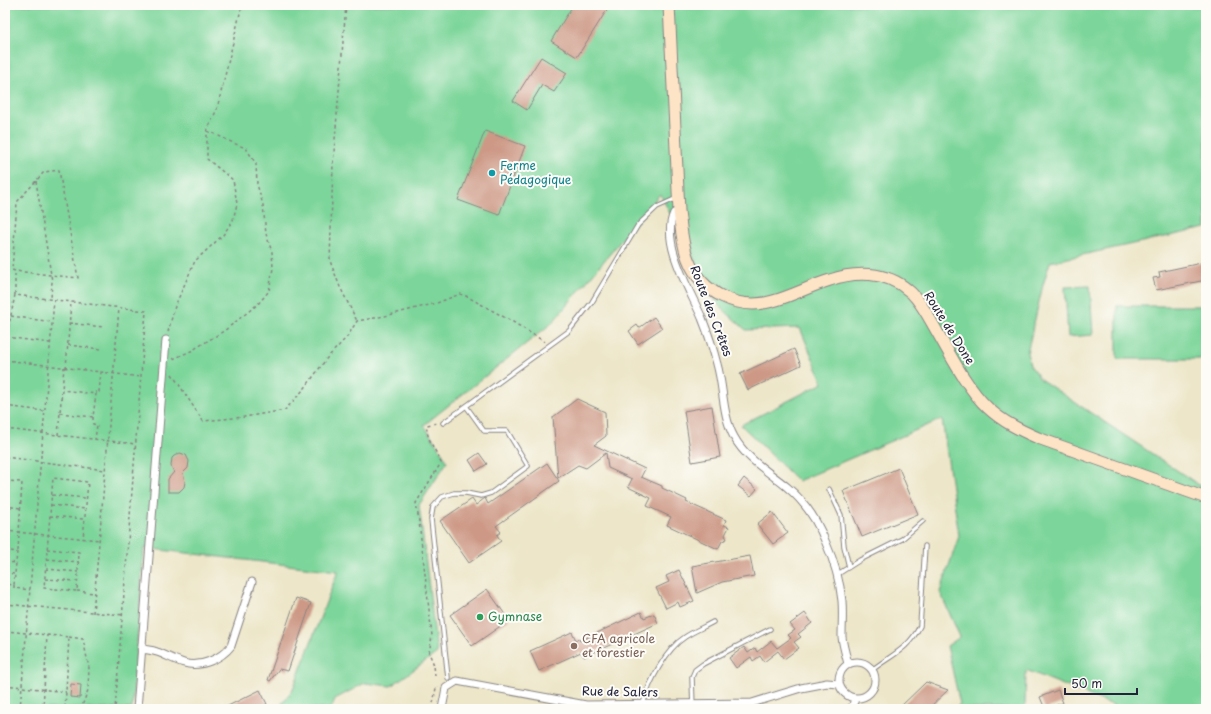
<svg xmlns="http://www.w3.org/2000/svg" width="1211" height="714" viewBox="0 0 1211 714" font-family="'Playpen Sans',sans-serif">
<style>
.green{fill:#7cd59a;stroke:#4f7c6a}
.building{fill:#cd9986}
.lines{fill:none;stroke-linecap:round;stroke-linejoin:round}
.lane-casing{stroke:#888482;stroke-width:5.5}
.street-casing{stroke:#888482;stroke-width:9}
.secondary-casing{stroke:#888482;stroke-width:13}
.path{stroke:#888482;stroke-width:1.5;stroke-dasharray:3 3;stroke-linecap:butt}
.lane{stroke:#fff;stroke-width:3.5}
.street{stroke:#fff;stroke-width:7}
.secondary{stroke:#fee4c6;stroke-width:11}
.culture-dot{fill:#0f9aa8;stroke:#fdfcf7;stroke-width:1.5}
.leisure-dot{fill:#2e9e5b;stroke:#fdfcf7;stroke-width:1.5}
.education-dot{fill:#8d6e63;stroke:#fdfcf7;stroke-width:1.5}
.labels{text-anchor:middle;stroke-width:4;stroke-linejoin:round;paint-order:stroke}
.culture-label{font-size:12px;fill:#0d838f;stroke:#fdfcf7;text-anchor:start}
.street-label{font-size:12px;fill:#22223b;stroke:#fdfcf7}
.leisure-label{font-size:12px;fill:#27864d;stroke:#fdfcf7;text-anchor:start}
.education-label{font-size:12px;fill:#785e54;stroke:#fdfcf7;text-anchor:start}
</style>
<rect width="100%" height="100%" fill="#fdfcf7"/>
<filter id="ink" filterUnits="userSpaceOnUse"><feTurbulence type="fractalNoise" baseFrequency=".025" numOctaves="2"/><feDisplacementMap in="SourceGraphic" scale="8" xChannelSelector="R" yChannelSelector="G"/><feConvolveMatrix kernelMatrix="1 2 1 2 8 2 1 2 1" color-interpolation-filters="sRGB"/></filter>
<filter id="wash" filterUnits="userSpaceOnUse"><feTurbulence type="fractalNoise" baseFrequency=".012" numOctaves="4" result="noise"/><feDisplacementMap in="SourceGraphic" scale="16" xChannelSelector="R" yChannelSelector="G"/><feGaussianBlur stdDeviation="0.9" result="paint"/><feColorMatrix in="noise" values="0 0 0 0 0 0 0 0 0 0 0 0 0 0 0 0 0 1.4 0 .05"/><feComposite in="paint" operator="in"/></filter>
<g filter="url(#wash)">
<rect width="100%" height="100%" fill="#ede6c9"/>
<path class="green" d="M5 5H1206V228L1050 262 1043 285 1027 353 1030 365 1040 379 1199 485 1206 487V709H1123L1026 670 1025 709H954L960 704 947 646 960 637 940 592 959 536 942 419 798 481 741 425 823 383 800 328 746 330 717 304 660 194 552 323 424 425 443 454 447 462 419 505 437 653 391 686 365 683 335 699 331 709H278L293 689 338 571 144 548 132 709H5Z
M1090 286 1093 335 1068 337 1065 287Z
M1117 306H1205V359H1117Z"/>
<g id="blocks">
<path class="building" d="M573 5H610L577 57 551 41Z
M541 57 567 73 554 92 542 85 527 110 513 101Z
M485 131 525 146 499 215 458 200Z
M1206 262V280L1156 290 1153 278 1160 277 1159 272Z
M654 317 662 328 638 344 629 331 637 325 639 328Z
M794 349 801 365 748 390 740 374Z
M577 399 605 412 606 436 594 445 645 469 641 477 662 486V488L687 500 686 502 726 520 724 525 729 527 725 535 727 539 722 541 718 549 667 525 671 517 647 506 651 498 628 487 632 479 608 468 606 453 586 468 578 465 558 478 553 417Z
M712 406 720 457 692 462 684 411Z
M180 453 186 455 189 461 188 468 183 473 185 482 184 487 179 492H168V479L174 472 171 466 172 458 174 456Z
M479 453 487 464 476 471 469 460Z
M547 463 559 481 496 526 501 532 497 535 501 541 469 563 440 521 472 499 476 505 485 498 488 504Z
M899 468 918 514 862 537 843 491Z
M744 478 757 489 751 496 738 486Z
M772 512 788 533 773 544 757 524Z
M750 556 754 576 722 582 697 593 692 566Z
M679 570 694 601 680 607 678 602 666 608 656 588 669 582 666 576Z
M487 589 509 620 472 646 450 615Z
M296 598 311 603 288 671 279 669 270 681 268 680Z
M641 612 644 618 654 614 658 623 584 657 581 652 539 671 530 651 572 632 576 640 579 639 580 641Z
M805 613 812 623 798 634 801 637 794 642 799 648 784 659 778 651 764 662 760 656 753 661 751 657 736 668 729 658 744 647 748 653 755 648 757 652 771 641 777 648 791 638 788 635 795 630 790 624Z
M926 682 948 690 928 709H898Z
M71 684 81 685 80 698 70 697Z
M260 690 267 704 257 709H222Z
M1058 690 1063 703 1045 709 1040 697Z"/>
</g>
</g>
<g filter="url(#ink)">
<use href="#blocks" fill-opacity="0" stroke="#888482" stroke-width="1"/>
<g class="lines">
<defs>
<path id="lane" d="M443 423 569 331 592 302 638 225 657 207 677 198
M829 489 841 515 844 546 849 567
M838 574 860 560 902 539 923 521
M872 670C891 655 908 650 920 626L925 546
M448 678 431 519 433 507 442 497 454 493H466L481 496 491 493 528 466 507 431H484L466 406
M643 704C649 682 666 649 685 637 694 631 704 627 713 622
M693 709 692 677 695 670 703 664 770 629"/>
<path id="street" d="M679 211 674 213C660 243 690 290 702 318 708 333 713 348 717 364 724 388 722 415 734 437 746 459 769 472 787 487 804 501 818 522 826 543 834 561 840 581 842 601 843 613 842 625 842 637 843 646 846 655 848 664
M142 649C147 650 152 650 157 652 166 655 174 660 184 663 200 668 221 659 231 646L252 582
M839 680a18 18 0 1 1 36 0a18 18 0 1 1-36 0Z
M137 709 166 340
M442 709 446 688 457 681 586 705 752 703 801 688 827 683 839 684
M852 709 855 698"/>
<path id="secondary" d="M669 5 679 211C681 227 682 244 688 259 701 293 738 311 773 301 792 296 810 286 830 280 855 271 886 271 908 290 915 295 920 303 925 311 943 340 964 386 988 408 1003 422 1020 430 1038 438L1206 498"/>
</defs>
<use href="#lane" class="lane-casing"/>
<use href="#street" class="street-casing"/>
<use href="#secondary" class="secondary-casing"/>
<path class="path" d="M346 5 333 164 330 261 340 287 357 321
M36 181 52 281 51 299
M15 295V271L12 270 17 202 44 172 59 170 78 278 15 271
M11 316 52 322
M69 323 103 327
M168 332 175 306 195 261 223 235 233 220 237 204 233 180 207 159V131L217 109 242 5
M6 337 50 343
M5 345 15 295 146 311 115 709
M68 345 101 349
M173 359 191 351 224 331 258 304 269 291 273 268 272 252 266 234 263 205 257 184 256 164 246 148C231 143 221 136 207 131
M5 360 141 377
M66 368 71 302
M172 374 203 421 244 417 285 410 305 388 327 358 347 337 357 321 385 316 437 303 460 294 466 296 513 322 545 342
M96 394V391L99 392 101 372
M5 406 44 411
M60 413 93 417 96 394 62 390
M93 417V424L97 425 95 439
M5 429 136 444
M58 435 64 367
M5 457 105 470
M5 481 22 482 19 533
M52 495 86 498
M51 505 85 509
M5 506 20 508
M50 516 84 519
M5 531 99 540
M47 549 79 552 77 591 44 588 53 478 88 482 83 539
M5 550 17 552 14 585 5 584
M18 551 19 533
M47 559 79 562
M5 562 16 563
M46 569 78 572
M5 573 15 574
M45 579 77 581
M14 585V588L30 590
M77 591 94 593
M5 604 123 615
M93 613 119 308
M5 631 69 637 65 709
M69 637 83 639 89 668 88 690 81 709
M435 676 434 665 429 653 432 636 419 521 416 503 441 463C437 451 425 438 427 425L437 423
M5 685 66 692
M20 709 54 300
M43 709 47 635
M432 709 436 688 438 686"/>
<use href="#lane" class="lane"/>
<use href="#street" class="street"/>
<use href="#secondary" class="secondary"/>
</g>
</g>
<circle class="culture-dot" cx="492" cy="173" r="4"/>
<circle class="leisure-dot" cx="480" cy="617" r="4"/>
<circle class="education-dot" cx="574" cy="646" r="4"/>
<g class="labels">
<g class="culture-label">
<text x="500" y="170">Ferme<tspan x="500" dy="14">Pédagogique</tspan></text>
</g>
<g class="street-label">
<text transform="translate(711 311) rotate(69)" y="4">Route des Crêtes</text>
<text transform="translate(949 328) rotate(58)" y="4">Route de Done</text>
<text transform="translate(620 692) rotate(1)" y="4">Rue de Salers</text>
</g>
<g class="leisure-label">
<text x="488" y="621">Gymnase</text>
</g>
<g class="education-label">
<text x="582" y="643">CFA agricole<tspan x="582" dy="14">et forestier</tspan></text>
</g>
</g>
<rect width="1211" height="714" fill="none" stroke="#fdfcf7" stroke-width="20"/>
<path d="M1065 688v6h72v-6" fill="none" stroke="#22223b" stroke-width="2"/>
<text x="1071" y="688" font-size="12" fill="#22223b" stroke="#fdfcf7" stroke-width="3" paint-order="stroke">50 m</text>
</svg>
